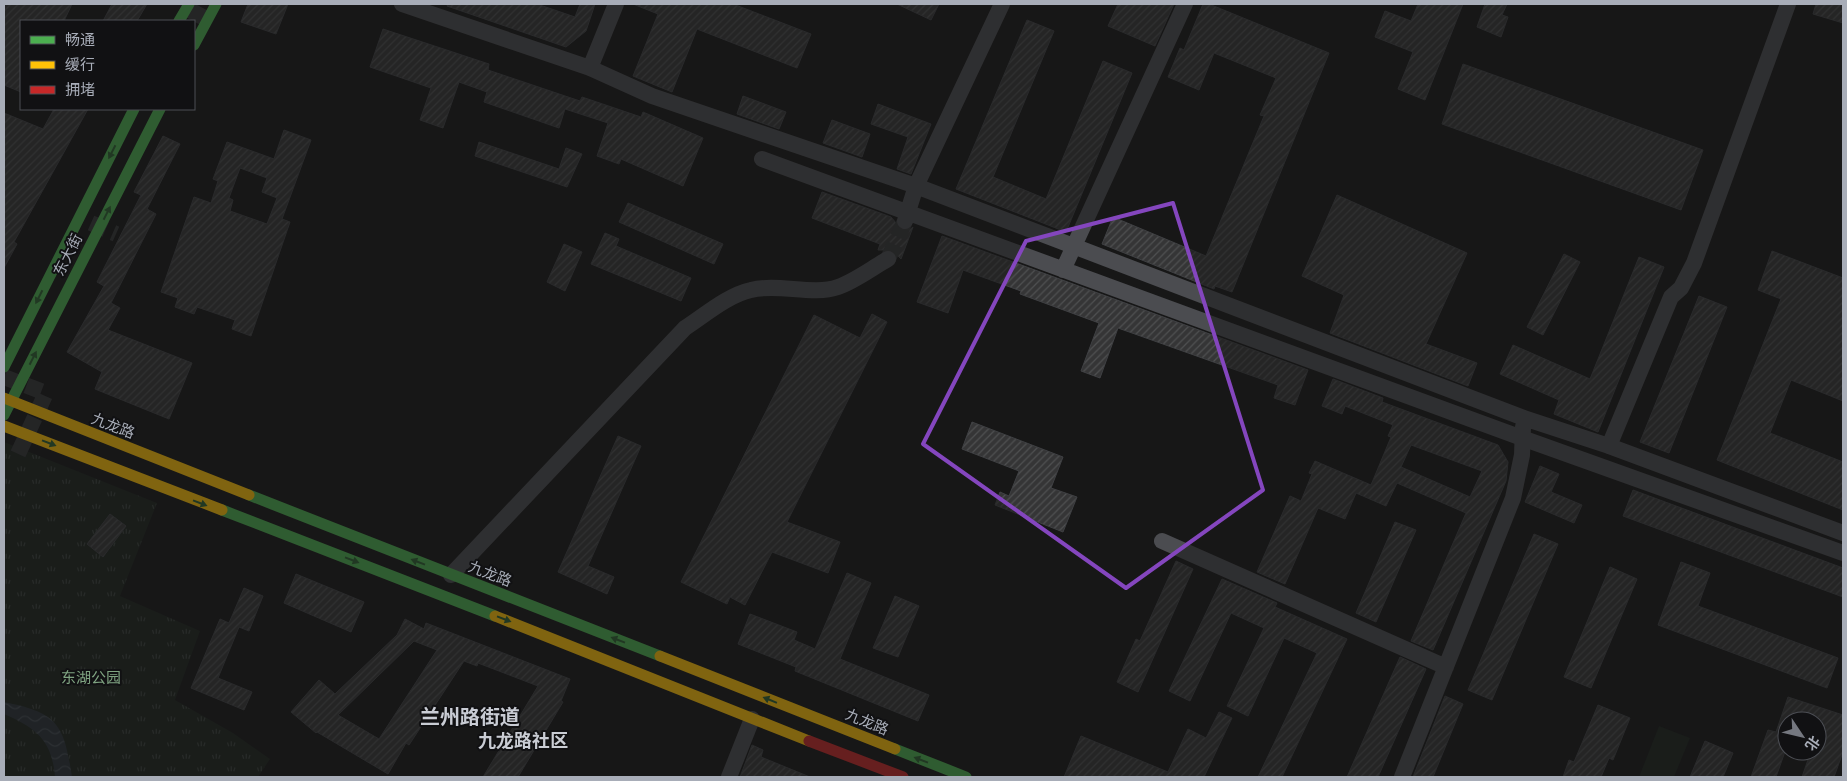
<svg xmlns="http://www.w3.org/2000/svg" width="1847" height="781" viewBox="0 0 1847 781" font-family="'Sofia Sans Condensed','Noto Sans SC',sans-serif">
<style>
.grass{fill:#1d241e}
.park{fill:url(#park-tufts)}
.water{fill:url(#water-waves)}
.building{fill:url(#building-hatch);stroke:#3f4043;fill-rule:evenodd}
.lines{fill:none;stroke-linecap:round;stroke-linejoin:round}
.street-tunnel{stroke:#343537;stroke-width:16;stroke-dasharray:16 8;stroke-linecap:butt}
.street{stroke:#4b4c50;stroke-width:16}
.fast{stroke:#4caf50;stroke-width:11}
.slow{stroke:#ffc107;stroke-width:11}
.jam{stroke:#c62828;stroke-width:11}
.oneway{fill:#2e6032}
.marked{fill:none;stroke:#8446be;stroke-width:4;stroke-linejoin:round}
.labels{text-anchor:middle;stroke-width:4;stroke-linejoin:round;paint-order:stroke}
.street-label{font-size:15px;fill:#a8adb8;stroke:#111113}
.park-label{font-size:15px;fill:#7fa381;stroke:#111113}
.quarter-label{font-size:18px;font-weight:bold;fill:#c9ccd4;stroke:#111113}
.district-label{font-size:20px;font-weight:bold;fill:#c9ccd4;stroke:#111113}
</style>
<defs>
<pattern id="park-tufts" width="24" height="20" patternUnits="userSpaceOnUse" patternTransform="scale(1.25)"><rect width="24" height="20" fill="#1d241e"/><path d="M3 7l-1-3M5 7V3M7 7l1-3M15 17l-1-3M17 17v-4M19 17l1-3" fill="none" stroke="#3b413d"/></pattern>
<pattern id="water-waves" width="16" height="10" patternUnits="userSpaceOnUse" patternTransform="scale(1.25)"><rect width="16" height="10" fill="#2a3239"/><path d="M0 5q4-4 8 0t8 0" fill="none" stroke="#464d54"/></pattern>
<pattern id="building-hatch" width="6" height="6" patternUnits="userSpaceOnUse" patternTransform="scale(1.25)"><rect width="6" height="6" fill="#353536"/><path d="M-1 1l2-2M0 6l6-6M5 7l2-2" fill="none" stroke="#4f5051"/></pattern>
</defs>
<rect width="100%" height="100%" fill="#171717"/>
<path class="grass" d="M1659 726 1690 738 1674 777H1639Z"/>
<path class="park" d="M4 442 157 503 120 596 200 631 175 700 233 733 270 759 258 777H4Z"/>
<path class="water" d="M4 702C59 713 64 725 72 777H55C52 740 36 728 4 714Z"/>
<path class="building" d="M4 4H72L64 21H21V92L4 85Z
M112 4H147L137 21H103Z
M248 4H288L276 34 241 22Z
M448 4H537L575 17 580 4H595L586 31 566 47 447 6Z
M633 4H733L811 34 797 68 697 29 672 92 633 76 658 14Z
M897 4H939L931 20Z
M1118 4H1174L1155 46 1108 26Z
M1203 4H1209L1329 53 1232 292 1215 286 1214 289 1102 244 1113 217 1206 256 1264 116 1260 115 1276 78 1214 53 1199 90 1168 77 1180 48 1184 50Z
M1418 4H1463L1425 100 1398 89 1413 52 1375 37 1385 11 1411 21Z
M1485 4H1507L1502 15 1508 17 1501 37 1477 27Z
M1816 4H1843V23L1813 14Z
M1027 20 1054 31 993 177 1046 199 1103 61 1132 73 1066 232 956 189Z
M383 29 489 64 488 70 580 101 582 97 641 117 643 112 703 138 683 186 621 159 619 164 597 156 608 123 565 109 559 128 484 102 487 92 459 82 443 128 420 120 431 88 370 67Z
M1463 64 1703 150 1681 210 1442 124Z
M743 96 786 112 779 129 737 114Z
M878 104 931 124 911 174 897 169 908 137 871 124Z
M54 109H88L14 242 17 244 4 268V113L43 129Z
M832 120 870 134 862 157 823 143Z
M284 130 311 140 282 219 290 222 251 336 232 329 235 320 197 307 194 314 175 307 178 298 161 292 194 197 211 203 218 181 213 179 227 142 274 159ZM240 168 267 178 262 192 277 198 267 224 230 211 233 200 229 198Z
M163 136 180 144 147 209 156 214 111 303 120 308 108 330 192 363 169 419 95 389 102 372 67 352 104 286 97 282 141 195 134 192Z
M479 142 559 169 566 148 582 154 567 187 475 156Z
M822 192 891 217 902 230 908 231 913 227 901 259 892 250H878L880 244 812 218Z
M1337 195 1467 253 1426 344 1477 363 1468 386 1330 333 1344 295 1302 276Z
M628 203 723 244 714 264 619 222Z
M605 233 619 239 616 246 691 278 681 301 591 264Z
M942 236 1308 370 1295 405 1274 398 1278 385 1118 328 1100 378 1081 371 1099 323 1020 294 1021 291 963 270 948 313 917 302Z
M564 244 582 252 565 291 547 282Z
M1772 251 1843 278V401L1791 380 1770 433 1843 462V510L1717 460 1781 299 1758 290Z
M1564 254 1580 262 1543 335 1527 327Z
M1639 257 1664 267 1598 432 1554 414 1559 400 1500 374 1513 345 1590 379Z
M1699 296 1727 307 1669 453 1640 442Z
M872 314 887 322 787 522 840 542 828 573 772 552 745 605 730 597 727 604 681 582 814 315 860 338Z
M1333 379 1383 398 1382 402 1498 445 1508 462 1506 481 1433 650 1411 641 1466 513 1397 483 1386 506 1356 493 1345 519 1318 508 1285 584 1257 572 1290 496 1301 501 1312 474 1309 473 1315 461 1371 485 1391 437 1388 436 1393 425 1345 406 1342 414 1322 406ZM1411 445 1482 471 1470 497 1401 467Z
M972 422 1063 457 1051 488 1077 497 1063 532 995 505 1000 492 1009 496 1019 471 962 449Z
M618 436 641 446 588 566 614 577 607 594 558 572Z
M1540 466 1559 474 1551 492 1582 505 1574 523 1525 502Z
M1633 490 1843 568V597L1623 516Z
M110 514 126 526 103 557 87 544Z
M1395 522 1416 530 1376 622 1356 613Z
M1534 534 1558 544 1492 700 1468 690Z
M1176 561 1193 569 1138 692 1117 682 1136 639 1140 641Z
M1681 562 1710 573 1698 606 1838 658 1827 688 1658 625Z
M1610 567 1637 579 1591 688 1564 677Z
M847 573 871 583 840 659 929 695 918 721 795 671 796 667 738 644 750 614 797 632 794 640 815 649Z
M296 574 364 602 351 632 284 603Z
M1222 579 1277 603 1275 607 1347 639 1282 777H1258L1317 653 1284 638 1248 716 1227 706 1264 628 1231 613 1190 701 1169 691Z
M244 588 263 596 249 631 239 627 218 678 252 692 244 710 191 688 220 619 229 623Z
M895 596 919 606 898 657 873 648Z
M405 619 424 629 426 623 570 679 561 701 563 702 518 777H483L538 686 478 663 477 666 464 661 409 745 406 743 388 774 317 732 316 733 291 712 319 680 335 694 397 635ZM414 641 437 650 379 739 338 715Z
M1400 657 1426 669 1378 777H1347Z
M1445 696 1463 704 1433 777H1413Z
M1788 697 1843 715V752L1834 777H1802L1811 751H1817V736L1823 721H1787V746L1776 777H1751L1768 730 1776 732Z
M1598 705 1630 718 1613 760 1609 758 1601 777H1563L1569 760 1574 762Z
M1219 712 1232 718 1204 777H1064L1081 736 1168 772 1188 729 1206 738Z
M1705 741 1733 753 1723 777H1690Z
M752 745 763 750 761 757 810 777H740Z"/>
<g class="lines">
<path class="street-tunnel" d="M193 21 202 4
M91 223 116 234
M888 259 905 221
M4 377 46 393 18 454"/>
<path class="street" d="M402 4 590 68 652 96 916 186 1524 418 1609 446 1843 533
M590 68 616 4
M762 159 1522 438 1843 553
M905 221 916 186 1002 4
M1063 270 1185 4
M1609 446 1671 297 1681 288 1694 263 1788 4
M1162 541 1446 667
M451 575 685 328C705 315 728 295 751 290 778 283 813 296 838 287 855 281 872 268 888 259
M729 777 752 719
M1402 777 1513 498 1522 455 1523 427"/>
<path class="fast" d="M179 21 189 4
M194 45 216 4
M4 367 134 109
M4 415 160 109
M249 495 660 656
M222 510 495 616
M895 749 966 777"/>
<path class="slow" d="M4 398 249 495
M4 426 222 510
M495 616 809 741
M660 656 895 749"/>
<path class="jam" d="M809 741 903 777"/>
</g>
<defs><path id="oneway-solid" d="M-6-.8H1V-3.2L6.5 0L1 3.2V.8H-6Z" transform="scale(1.25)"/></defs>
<g class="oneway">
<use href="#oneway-solid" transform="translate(112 152) rotate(117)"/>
<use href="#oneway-solid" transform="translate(107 213) rotate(-63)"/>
<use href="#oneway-solid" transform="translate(39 297) rotate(117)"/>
<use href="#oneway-solid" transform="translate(33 358) rotate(-63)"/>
<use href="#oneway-solid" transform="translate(49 443) rotate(21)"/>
<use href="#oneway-solid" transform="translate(200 503) rotate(21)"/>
<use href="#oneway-solid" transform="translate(352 560) rotate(21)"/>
<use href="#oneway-solid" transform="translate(418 562) rotate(-159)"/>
<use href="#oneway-solid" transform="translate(504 619) rotate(21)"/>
<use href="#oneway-solid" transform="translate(618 640) rotate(-159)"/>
<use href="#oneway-solid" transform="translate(770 700) rotate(-158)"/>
<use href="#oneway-solid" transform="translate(921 760) rotate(-159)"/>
</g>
<path d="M0 0H1847V781H0ZM1173 203 1263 490 1126 588 923 444 1026 241Z" fill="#171717" fill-opacity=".55" fill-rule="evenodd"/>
<path class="marked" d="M1173 203 1263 490 1126 588 923 444 1026 241Z"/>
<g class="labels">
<g class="street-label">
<text transform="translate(68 255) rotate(-63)" y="5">东大街</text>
<text transform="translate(113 426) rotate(21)" y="5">九龙路</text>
<text transform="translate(490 574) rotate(21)" y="5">九龙路</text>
<text transform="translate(867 722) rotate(22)" y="5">九龙路</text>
</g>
<g class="park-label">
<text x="91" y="683">东湖公园</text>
</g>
<g class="quarter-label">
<text x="523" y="747">九龙路社区</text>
</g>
<g class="district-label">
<text x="470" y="724">兰州路街道</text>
</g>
</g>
<rect width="1847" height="781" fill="none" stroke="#a8adb8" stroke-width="10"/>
<rect x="20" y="20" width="175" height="90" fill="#111113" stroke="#4d4f55"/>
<rect x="30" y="36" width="25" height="8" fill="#4caf50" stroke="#4d4f55"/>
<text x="65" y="45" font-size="15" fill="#a8adb8">畅通</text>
<rect x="30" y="61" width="25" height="8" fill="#ffc107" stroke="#4d4f55"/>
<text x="65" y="70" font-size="15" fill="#a8adb8">缓行</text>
<rect x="30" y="86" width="25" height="8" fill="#c62828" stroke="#4d4f55"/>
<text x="65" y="95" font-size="15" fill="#a8adb8">拥堵</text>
<g transform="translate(1802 736) rotate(125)"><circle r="24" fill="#111113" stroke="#4d4f55"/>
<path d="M0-4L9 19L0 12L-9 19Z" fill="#757880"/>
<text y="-8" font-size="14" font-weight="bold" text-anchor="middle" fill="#a8adb8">北</text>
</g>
</svg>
